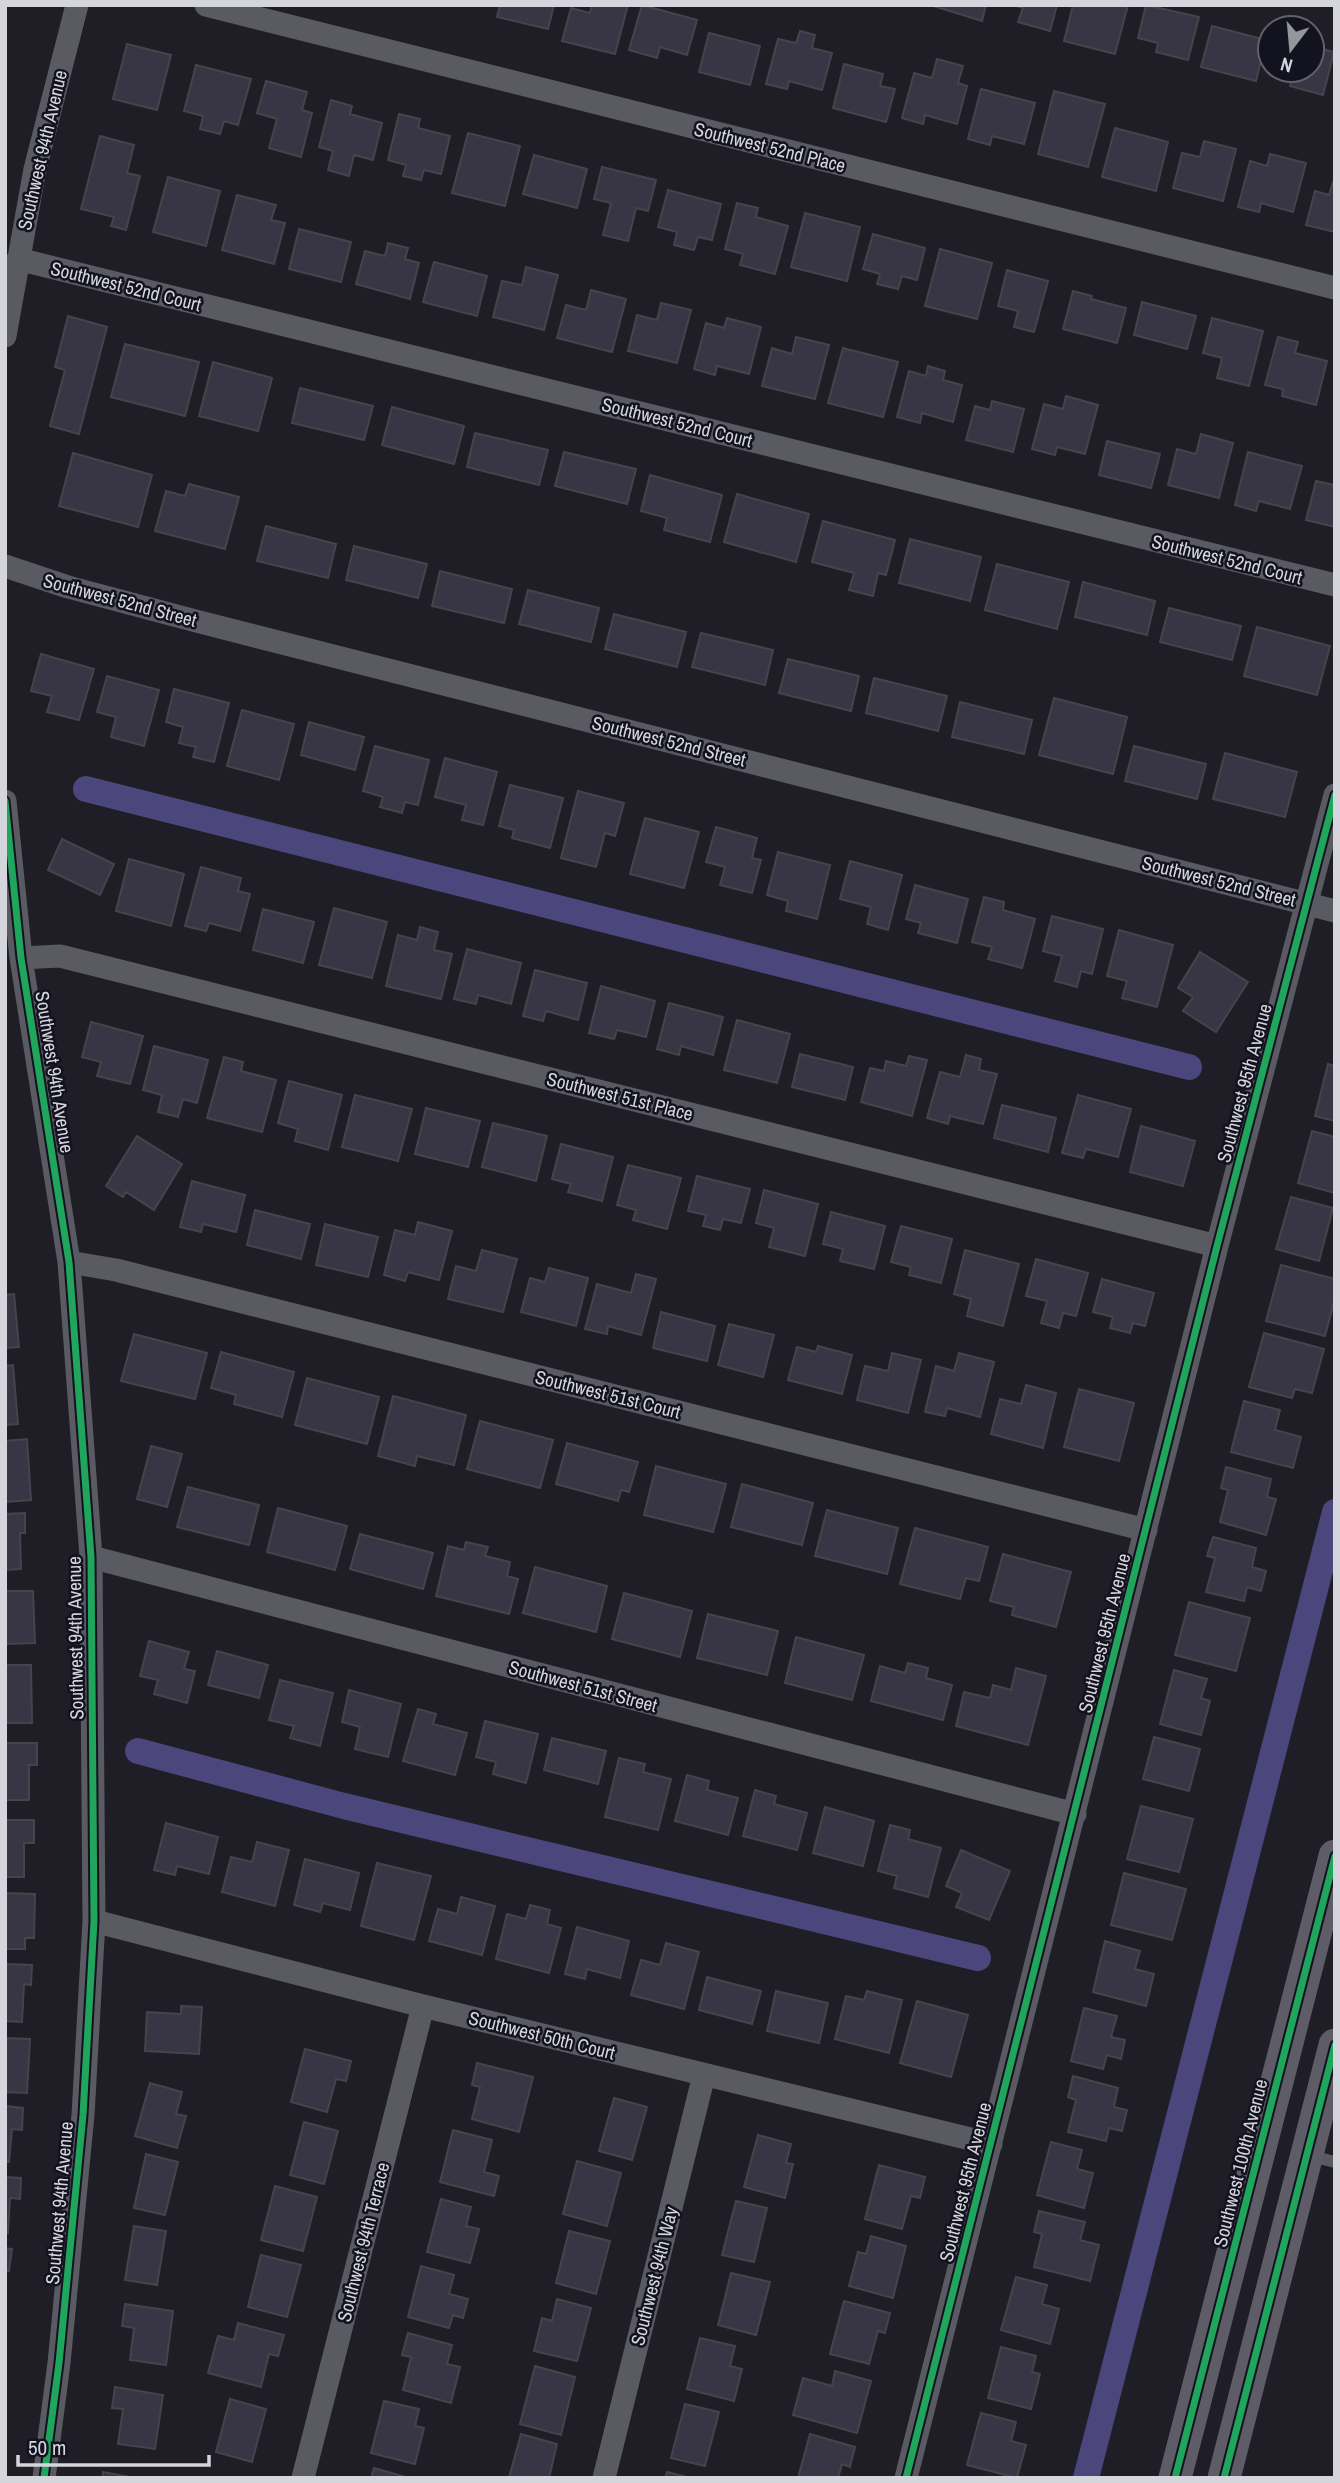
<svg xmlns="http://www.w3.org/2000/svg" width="1340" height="2483" viewBox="0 0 1340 2483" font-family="'Archivo Narrow',sans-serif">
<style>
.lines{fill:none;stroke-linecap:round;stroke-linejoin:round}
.canal{stroke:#4b477c;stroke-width:26}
.building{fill:#383645;stroke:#45444b;stroke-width:2}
.lane{stroke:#5a5a63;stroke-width:12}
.street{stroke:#5a5a63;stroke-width:23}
.secondary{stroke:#5d5c67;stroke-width:33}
.cycleway-casing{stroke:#13121f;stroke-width:11}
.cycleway{stroke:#20a55d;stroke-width:7}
.labels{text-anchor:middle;stroke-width:5;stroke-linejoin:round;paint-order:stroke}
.street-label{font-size:19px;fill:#d5d5de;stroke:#13121f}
</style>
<rect width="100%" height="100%" fill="#1f1e26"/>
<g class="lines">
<path class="canal" d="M86 789 1189 1067
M138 1751 344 1806 978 1958
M1086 2478 1335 1512"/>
</g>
<path class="building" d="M500 5H554L548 29 497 17Z
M592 5H628L615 54 562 41 571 8 590 13Z
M642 5 697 20 687 55 660 47 657 58 629 50Z
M930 5H986L982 21Z
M1013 5H1057L1050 31 1018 22 1023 8Z
M1073 5H1128L1115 54 1064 41Z
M1146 5 1199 17 1188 60 1156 52 1158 43 1138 38Z
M1212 26 1266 40 1256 81 1201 67Z
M800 31 815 35 812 48 832 53 822 90 789 81 787 89 766 84 778 39 796 43Z
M709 33 760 46 750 85 699 72Z
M127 44 171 55 157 110 113 99Z
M1312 46 1334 52 1323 95 1290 86 1293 76 1274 70H1312Z
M937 59 963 66 958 83 967 86 957 124 925 115 923 124 902 118 914 73 932 78Z
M844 64 883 74 880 86 895 89 886 122 833 108Z
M196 65 251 79 238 125 224 121 220 134 200 129 203 116 184 111Z
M266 81 307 92 302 110 312 113 301 157 269 148 277 119 257 113Z
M981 89 1035 103 1024 144 992 136 990 145 968 139Z
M1054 91 1105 104 1088 167 1038 154Z
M331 100 352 106 350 114 382 123 373 160 354 155 349 176 328 170 333 151 319 147Z
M399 114 420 119 418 128 450 136 441 174 424 170 421 180 403 176 406 165 388 160Z
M1115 128 1168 142 1156 191 1102 177Z
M468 133 520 146 505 206 452 193Z
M100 136 134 145 127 173 140 176 126 230 111 226 114 217 81 209Z
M1204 141 1236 149 1223 201 1173 188 1182 153 1200 157Z
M1270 154 1306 163 1293 212 1261 203 1259 212 1238 207 1250 161 1267 166Z
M534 155 587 169 577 208 523 194Z
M602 167 656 180 648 211 636 208 628 241 603 235 611 203 594 199Z
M168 177 220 191 206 246 153 232Z
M1333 182 1335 183V232L1306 225 1315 191 1329 195Z
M668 190 721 204 712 240 698 237 694 250 674 245 677 232 658 227Z
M237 195 276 205 271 220 285 223 274 264 222 250Z
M737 203 758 208 756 217 788 226 775 274 740 265 743 254 725 249Z
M805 213 860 227 847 281 791 267Z
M299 229 351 242 341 282 289 269Z
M873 234 925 248 917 280 902 276 898 289 877 284 880 274 863 269Z
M388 243 408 248 405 259 419 263 410 299 356 284 365 251 385 256Z
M940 249 992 263 977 319 925 306Z
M434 262 487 276 477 316 423 302Z
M526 267 558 275 544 330 493 317 502 281 522 285Z
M1007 270 1048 281 1034 332 1014 327 1018 311 998 306Z
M591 290 626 299 612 352 557 338 566 305 586 310Z
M1073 291 1092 296 1091 299 1126 308 1117 343 1063 329Z
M1142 302 1196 316 1187 349 1134 335Z
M661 303 691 310 677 363 628 351 637 315 657 320Z
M68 316 107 327 79 434 50 426 65 370 55 367Z
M727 318 761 327 749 374 717 366 715 375 694 369 706 323 724 328Z
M1212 318 1263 331 1249 386 1217 378 1222 358 1203 353Z
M796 337 829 345 815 399 762 386 772 348 792 354Z
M1278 337 1298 342 1295 353 1327 361 1316 405 1282 396 1283 389 1265 385Z
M125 344 199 362 185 416 111 397Z
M843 348 898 362 883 417 828 403Z
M213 362 272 378 258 431 199 416Z
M928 366 945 371 943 380 962 385 953 422 922 413 920 423 897 417 909 371 926 376Z
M300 388 373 406 364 440 292 423Z
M1066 396 1098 405 1085 454 1057 447 1055 455 1032 449 1044 404 1063 409Z
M992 401 1024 409 1013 452 966 440 975 406 990 410Z
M392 407 464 426 454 464 382 445Z
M475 433 548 450 539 485 467 467Z
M1201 434 1233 443 1219 498 1168 485 1177 449 1196 454Z
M1107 441 1160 454 1151 488 1099 475Z
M564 452 636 469 627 504 555 486Z
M1248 452 1302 466 1290 509 1259 501 1256 511 1235 505Z
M73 453 152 475 138 527 59 506Z
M650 475 722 495 710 542 664 530 667 518 641 511Z
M1316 481 1335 485V527L1306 520Z
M189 484 239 497 225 549 155 531 166 491 185 496Z
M737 494 809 514 796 562 724 542Z
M823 521 895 540 886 575 878 573 873 596 849 590 854 573 812 562Z
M266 526 336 544 328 578 257 561Z
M910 539 981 557 970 601 899 583Z
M354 546 427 564 418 598 346 580Z
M997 564 1069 582 1057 629 985 610Z
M440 571 512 589 504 623 432 606Z
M1083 582 1155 601 1147 635 1075 617Z
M528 590 599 608 591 642 519 624Z
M1169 608 1241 626 1232 660 1160 642Z
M614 614 686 632 677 667 605 649Z
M1257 627 1330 646 1317 695 1244 676Z
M701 633 773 650 765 685 692 667Z
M41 654 94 669 79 720 47 712 52 696 31 691Z
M788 659 859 676 851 711 779 693Z
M107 676 159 690 144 746 111 737 116 717 97 712Z
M874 678 947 696 938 731 866 713Z
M174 689 229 703 214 762 193 757 196 747 179 743 183 727 166 722Z
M1054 698 1127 717 1113 774 1039 755Z
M960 702 1032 720 1024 754 952 737Z
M242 710 294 724 279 780 227 766Z
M309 722 364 737 355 770 301 755Z
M375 746 429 760 418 805 405 802 402 813 380 807 383 797 363 791Z
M1134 746 1206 764 1197 799 1125 781Z
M1225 753 1297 772 1285 817 1213 799Z
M445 758 497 772 483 825 462 820 466 805 435 797Z
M510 785 563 798 550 848 512 838 514 830 499 826Z
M578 791 624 803 615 836 605 833 596 867 561 858Z
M645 818 699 832 684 888 630 874Z
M716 827 757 838 752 858 761 860 752 893 720 885 725 867 706 862Z
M62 839 114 864 100 895 48 870Z
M778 852 830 865 817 919 786 911 788 901 767 895Z
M129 859 184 874 171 926 116 911Z
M850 861 902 875 888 930 867 924 871 907 840 899Z
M201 867 241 878 238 891 250 894 240 931 209 923 206 931 185 926Z
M915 885 968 899 957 943 918 933 921 923 906 919Z
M984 897 1004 902 1003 910 1035 919 1022 968 988 959 992 947 972 942Z
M334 908 387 922 372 978 319 965Z
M263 909 314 922 303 963 253 950Z
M1052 916 1103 929 1092 974 1081 971 1077 987 1055 981 1062 956 1043 951Z
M420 927 438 932 434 950 452 954 441 999 386 986 398 935 417 940Z
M1119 930 1173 945 1157 1007 1122 998 1127 981 1107 976Z
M467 949 521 963 511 1004 478 995 476 1004 454 999Z
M1200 952 1248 982 1216 1032 1183 1011 1193 997 1178 988Z
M535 970 587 983 578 1020 546 1011 543 1021 523 1016Z
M601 986 655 1001 646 1037 617 1030 614 1039 589 1033Z
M669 1003 723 1017 713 1055 681 1046 679 1055 657 1049Z
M737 1020 790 1034 777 1083 724 1070Z
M91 1022 143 1036 130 1084 97 1076 101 1062 82 1057Z
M154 1046 208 1060 197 1103 183 1099 178 1117 158 1112 162 1095 143 1090Z
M800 1054 853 1067 845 1100 792 1087Z
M966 1055 981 1059 979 1070 997 1074 983 1124 950 1116 948 1124 927 1118 940 1072 960 1077Z
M909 1056 927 1060 912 1116 861 1102 870 1068 884 1071 886 1061 906 1066Z
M224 1057 243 1062 241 1071 276 1080 262 1132 207 1118Z
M1328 1064 1335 1066V1121L1315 1116Z
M289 1081 342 1095 328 1150 295 1141 298 1129 278 1123Z
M355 1095 412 1109 398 1161 342 1147Z
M1078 1095 1131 1109 1118 1157 1086 1149 1083 1158 1062 1153Z
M1002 1105 1056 1118 1048 1152 994 1138Z
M426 1108 480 1121 468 1167 415 1154Z
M493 1123 547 1136 536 1181 482 1167Z
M1141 1126 1195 1141 1183 1186 1130 1172Z
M1312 1131 1335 1137V1193L1298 1183Z
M137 1136 182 1164 154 1210 126 1192 123 1197 106 1186Z
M561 1144 613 1157 602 1201 568 1192 571 1184 552 1179Z
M628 1165 681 1178 667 1229 633 1220 636 1210 617 1205Z
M697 1176 750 1189 741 1223 723 1219 720 1230 703 1226 706 1215 688 1211Z
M192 1181 245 1195 236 1232 203 1224 201 1232 180 1227Z
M764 1190 818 1204 805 1256 769 1247 774 1228 756 1223Z
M1291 1197 1333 1208 1319 1261 1276 1249Z
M255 1210 310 1224 301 1259 247 1245Z
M831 1212 885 1226 874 1269 840 1261 843 1249 823 1244Z
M418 1222 452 1231 439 1280 408 1272 405 1281 384 1275 395 1230 415 1235Z
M325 1224 378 1237 368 1277 316 1265Z
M901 1226 952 1239 941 1283 909 1275 911 1267 891 1262Z
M482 1250 517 1259 503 1312 448 1299 456 1266 476 1271Z
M965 1250 1019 1264 1003 1326 967 1316 971 1299 954 1294Z
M1036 1259 1088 1273 1076 1316 1063 1313 1059 1328 1041 1323 1047 1301 1026 1296Z
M1281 1265 1335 1279V1298L1325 1336 1266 1321Z
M549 1268 588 1278 576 1326 521 1312 530 1278 545 1282Z
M636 1274 656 1279 641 1335 608 1326 607 1334 585 1329 597 1284 631 1293Z
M1102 1279 1154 1293 1145 1326 1133 1323 1130 1333 1110 1328 1113 1317 1093 1312Z
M14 1294 19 1347 5 1348V1295Z
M661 1312 715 1326 707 1361 653 1348Z
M729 1324 774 1335 763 1377 718 1365Z
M1264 1333 1324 1349 1312 1393 1295 1389 1292 1398 1249 1387Z
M134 1334 207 1353 195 1399 121 1381Z
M818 1346 852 1355 842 1394 788 1380 797 1347 816 1352Z
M221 1352 294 1372 282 1417 234 1404 236 1395 211 1388Z
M892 1353 921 1360 908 1413 857 1400 865 1366 888 1371Z
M959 1353 994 1362 980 1417 947 1408 945 1416 925 1412 936 1366 954 1371Z
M13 1365 18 1424 5 1425V1366Z
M307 1378 379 1397 367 1444 295 1425Z
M1026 1385 1056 1393 1043 1448 991 1434 1000 1399 1021 1404Z
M1079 1389 1134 1403 1119 1461 1064 1447Z
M393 1396 466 1415 454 1465 417 1456 415 1466 378 1456Z
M1244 1401 1280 1410 1275 1430 1301 1437 1293 1468 1231 1452Z
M480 1421 553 1440 540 1488 467 1469Z
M27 1439 31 1500 5 1502V1441Z
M567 1443 638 1462 629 1492 621 1490 618 1501 556 1484Z
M151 1446 182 1454 167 1507 137 1499Z
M656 1466 726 1484 713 1532 644 1515Z
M1226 1467 1271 1479 1267 1497 1276 1499 1266 1535 1220 1522 1228 1490 1221 1488Z
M742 1484 813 1503 802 1545 731 1527Z
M188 1487 259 1505 249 1545 177 1527Z
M278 1508 347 1526 335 1570 267 1552Z
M827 1510 898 1528 887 1574 815 1556Z
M25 1513V1533H20L21 1569 5 1570V1514Z
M915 1528 988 1547 979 1581 966 1578 960 1599 900 1584Z
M360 1534 433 1553 423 1589 350 1569Z
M1213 1537 1256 1548 1252 1567 1266 1571 1261 1591 1247 1587 1244 1601 1206 1592 1215 1558 1207 1556Z
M466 1542 488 1547 485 1556 510 1562 507 1576 518 1579 509 1614 436 1596 448 1546 464 1550Z
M1003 1554 1071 1572 1056 1627 1012 1615 1014 1607 990 1601Z
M535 1567 607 1586 596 1632 523 1613Z
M5 1591H33L35 1643 5 1644Z
M624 1593 692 1611 680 1657 612 1639Z
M1189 1602 1250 1618 1236 1671 1175 1655Z
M708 1614 778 1631 767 1675 697 1658Z
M796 1637 864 1655 852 1700 785 1683Z
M149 1641 189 1652 184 1669 195 1671 187 1703 154 1694 158 1680 140 1676Z
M217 1651 268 1665 259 1698 208 1685Z
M908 1663 928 1668 926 1678 952 1685 943 1720 871 1701 880 1666 905 1673Z
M5 1665H31L32 1723H5Z
M1016 1668 1046 1676 1028 1745 956 1726 964 1692 990 1698 993 1685 1011 1690Z
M1174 1670 1207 1679 1201 1698 1210 1701 1201 1735 1160 1724Z
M280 1680 333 1693 320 1746 290 1738 294 1726 269 1720Z
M349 1690 401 1704 388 1757 355 1749 360 1727 342 1722Z
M418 1709 436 1714 433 1724 467 1733 455 1775 403 1761Z
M485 1721 538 1734 526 1783 493 1774 496 1762 476 1757Z
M1154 1737 1200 1749 1189 1791 1143 1779Z
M552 1738 606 1751 598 1784 544 1770Z
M5 1743H37V1765H29V1800H5Z
M619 1758 645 1764 643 1772 671 1779 658 1830 605 1817Z
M687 1775 709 1781 707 1790 738 1798 728 1835 675 1821Z
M755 1790 776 1796 774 1804 807 1813 797 1850 743 1836Z
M1141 1806 1193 1819 1179 1872 1127 1859Z
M825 1807 874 1821 863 1866 813 1853Z
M5 1820H34V1843H24V1877H5Z
M166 1823 218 1837 209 1874 177 1866 175 1875 154 1870Z
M890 1825 910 1830 908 1839 941 1848 928 1897 894 1888 897 1876 878 1871Z
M257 1842 289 1850 275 1906 222 1892 231 1857 252 1862Z
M961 1850 1010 1871 989 1920 956 1907 962 1893 946 1886Z
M305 1859 359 1873 350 1910 323 1903 320 1912 294 1905Z
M377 1863 431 1876 414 1940 361 1926Z
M1124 1873 1186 1889 1172 1940 1111 1925Z
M5 1893 35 1894 34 1938H25V1949H5Z
M461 1897 495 1906 482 1955 429 1941 438 1909 457 1914Z
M530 1905 550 1910 547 1924 561 1928 549 1973 496 1959 507 1914 526 1919Z
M577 1927 629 1941 620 1978 587 1969 585 1979 565 1974Z
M1105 1941 1140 1951 1135 1969 1154 1974 1146 2006 1093 1992Z
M666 1943 699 1952 684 2009 631 1995 641 1960 660 1965Z
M5 1964 32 1965 31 1985 24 1984 22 2022 5 2021Z
M707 1977 761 1991 752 2024 699 2010Z
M776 1991 828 2003 819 2043 767 2031Z
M867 1991 902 2000 889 2053 835 2039 846 1996 864 2000Z
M917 2001 968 2015 951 2077 900 2063Z
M181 2006 202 2007 199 2054 145 2051 147 2012 181 2014Z
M1084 2008 1117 2016 1111 2037 1125 2040 1121 2059 1107 2055 1103 2069 1071 2061Z
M5 2038 30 2039 27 2093 5 2092Z
M305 2049 351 2061 346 2081 336 2079 327 2112 291 2102Z
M477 2063 533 2077 519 2132 472 2119 480 2087 472 2085Z
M1073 2076 1118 2088 1114 2107 1127 2110 1122 2131 1109 2128 1106 2141 1068 2132 1076 2100 1068 2097Z
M150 2083 182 2092 176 2114 186 2116 177 2148 135 2136Z
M614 2098 647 2107 632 2160 599 2151Z
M5 2106 23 2108 22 2130 12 2129 9 2162H5Z
M304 2122 338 2131 324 2184 290 2175Z
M453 2130 492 2140 484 2172 499 2176 494 2196 440 2182Z
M758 2135 791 2144 786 2163 793 2164 785 2198 744 2187Z
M1051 2142 1082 2150 1077 2169 1093 2173 1084 2208 1037 2195Z
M146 2154 178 2162 165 2215 134 2208Z
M577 2161 621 2173 607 2226 563 2214Z
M879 2165 925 2177 920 2198 911 2196 902 2229 865 2219Z
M5 2177 21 2178 20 2199 10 2198 8 2233 5 2232Z
M275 2186 317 2197 303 2251 261 2240Z
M441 2199 471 2207 466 2226 479 2229 470 2263 427 2252Z
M736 2201 767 2208 754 2262 722 2255Z
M1039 2211 1085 2222 1080 2240 1099 2245 1090 2281 1034 2267 1042 2234 1034 2232Z
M134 2226 166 2231 157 2285 125 2280Z
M569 2231 610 2241 596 2294 556 2283Z
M871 2236 906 2246 893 2298 849 2286 858 2252 866 2254Z
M5 2248 12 2249 9 2271H5Z
M261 2255 301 2265 287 2317 248 2307Z
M421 2266 454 2275 449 2294 468 2299 463 2318 453 2315 449 2328 408 2317Z
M731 2273 770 2282 756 2335 718 2325Z
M1016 2277 1047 2285 1042 2304 1059 2309 1050 2344 1001 2330Z
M557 2299 591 2308 577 2361 534 2351 542 2318 552 2321Z
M844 2301 890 2313 885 2333 878 2331 869 2364 830 2354Z
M125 2304 173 2311 166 2365 130 2360 134 2328 122 2326Z
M238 2323 284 2335 278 2356 269 2354 261 2387 208 2373 218 2336 234 2340Z
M408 2333 452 2345 447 2364 460 2367 451 2403 403 2390 411 2357 402 2355Z
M700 2338 735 2346 730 2366 742 2369 734 2401 687 2389Z
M1001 2347 1036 2356 1032 2372 1040 2374 1031 2409 988 2398Z
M535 2366 575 2377 561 2435 520 2424Z
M835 2371 871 2381 857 2433 793 2415 803 2378 832 2386Z
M115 2387 163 2395 155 2449 118 2444 123 2409 112 2408Z
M230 2399 266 2409 252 2462 216 2452Z
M384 2401 419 2409 415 2426 424 2428 415 2464 371 2453Z
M685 2404 719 2412 705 2466 671 2458Z
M981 2413 1016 2422 1011 2441 1026 2445 1017 2478 967 2465Z
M521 2434 557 2444 549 2478H509Z
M810 2434 855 2447 850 2467 842 2464 838 2478H798Z
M374 2468 409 2478H371Z
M103 2472 135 2478H102Z
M667 2472 691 2478H665Z"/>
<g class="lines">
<path class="lane" d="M1307 2155 1335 2162"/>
<path class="street" d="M206 5 1335 288
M18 259 1335 585
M5 336 35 169 77 5
M5 566 68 587 196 621 1335 911
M5 801 21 958 69 1262 91 1557 94 1921 83 2115 59 2363 44 2478
M21 958 60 956 1217 1246
M69 1262 116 1270 1146 1530
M91 1557 1075 1814
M94 1921 423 2006 991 2144
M303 2478 423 2006
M604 2478 704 2075
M906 2478 1217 1246 1335 795"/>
<path class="secondary" d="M1175 2478 1335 1856
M1224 2478 1335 2045"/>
<defs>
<path id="cycleway" d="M5 801 21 958 69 1262 91 1557 94 1921 83 2115 59 2363 44 2478
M906 2478 1217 1246 1335 795
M1175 2478 1335 1856
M1224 2478 1335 2045"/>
</defs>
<use href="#cycleway" class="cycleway-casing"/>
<use href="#cycleway" class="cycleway"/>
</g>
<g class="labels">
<g class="street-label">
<text transform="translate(770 147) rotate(14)" y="7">Southwest 52nd Place</text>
<text transform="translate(42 150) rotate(-77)" y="7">Southwest 94th Avenue</text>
<text transform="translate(126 286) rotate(14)" y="7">Southwest 52nd Court</text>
<text transform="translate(677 422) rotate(14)" y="7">Southwest 52nd Court</text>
<text transform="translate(1227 559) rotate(14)" y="7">Southwest 52nd Court</text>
<text transform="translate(120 600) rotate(15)" y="7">Southwest 52nd Street</text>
<text transform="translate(669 741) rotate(14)" y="7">Southwest 52nd Street</text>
<text transform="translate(1219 881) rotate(14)" y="7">Southwest 52nd Street</text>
<text transform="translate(55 1072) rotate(81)" y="7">Southwest 94th Avenue</text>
<text transform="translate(1244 1083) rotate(-75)" y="7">Southwest 95th Avenue</text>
<text transform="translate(620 1096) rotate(14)" y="7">Southwest 51st Place</text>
<text transform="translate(608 1394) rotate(14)" y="7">Southwest 51st Court</text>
<text transform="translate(1104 1633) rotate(-76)" y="7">Southwest 95th Avenue</text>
<text transform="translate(75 1638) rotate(-91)" y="7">Southwest 94th Avenue</text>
<text transform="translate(583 1686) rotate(15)" y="7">Southwest 51st Street</text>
<text transform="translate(542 2035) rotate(14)" y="7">Southwest 50th Court</text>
<text transform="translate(1240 2163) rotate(-76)" y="7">Southwest 100th Avenue</text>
<text transform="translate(965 2182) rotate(-76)" y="7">Southwest 95th Avenue</text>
<text transform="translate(59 2203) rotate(-85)" y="7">Southwest 94th Avenue</text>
<text transform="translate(363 2242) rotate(-76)" y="7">Southwest 94th Terrace</text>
<text transform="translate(654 2276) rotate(-76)" y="7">Southwest 94th Way</text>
</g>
</g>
<rect width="1340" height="2483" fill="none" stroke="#d5d5de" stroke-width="14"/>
<g transform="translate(1291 49) rotate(196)"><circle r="33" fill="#13121f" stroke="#61606b" stroke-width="2"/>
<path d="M0-5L12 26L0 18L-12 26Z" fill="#95959e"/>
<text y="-10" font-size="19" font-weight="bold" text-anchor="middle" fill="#d5d5de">N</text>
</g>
<path d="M18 2455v10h191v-10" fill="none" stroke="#d5d5de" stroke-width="3.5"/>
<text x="28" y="2455" font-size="21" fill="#d5d5de" stroke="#13121f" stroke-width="5" paint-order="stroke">50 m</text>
</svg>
